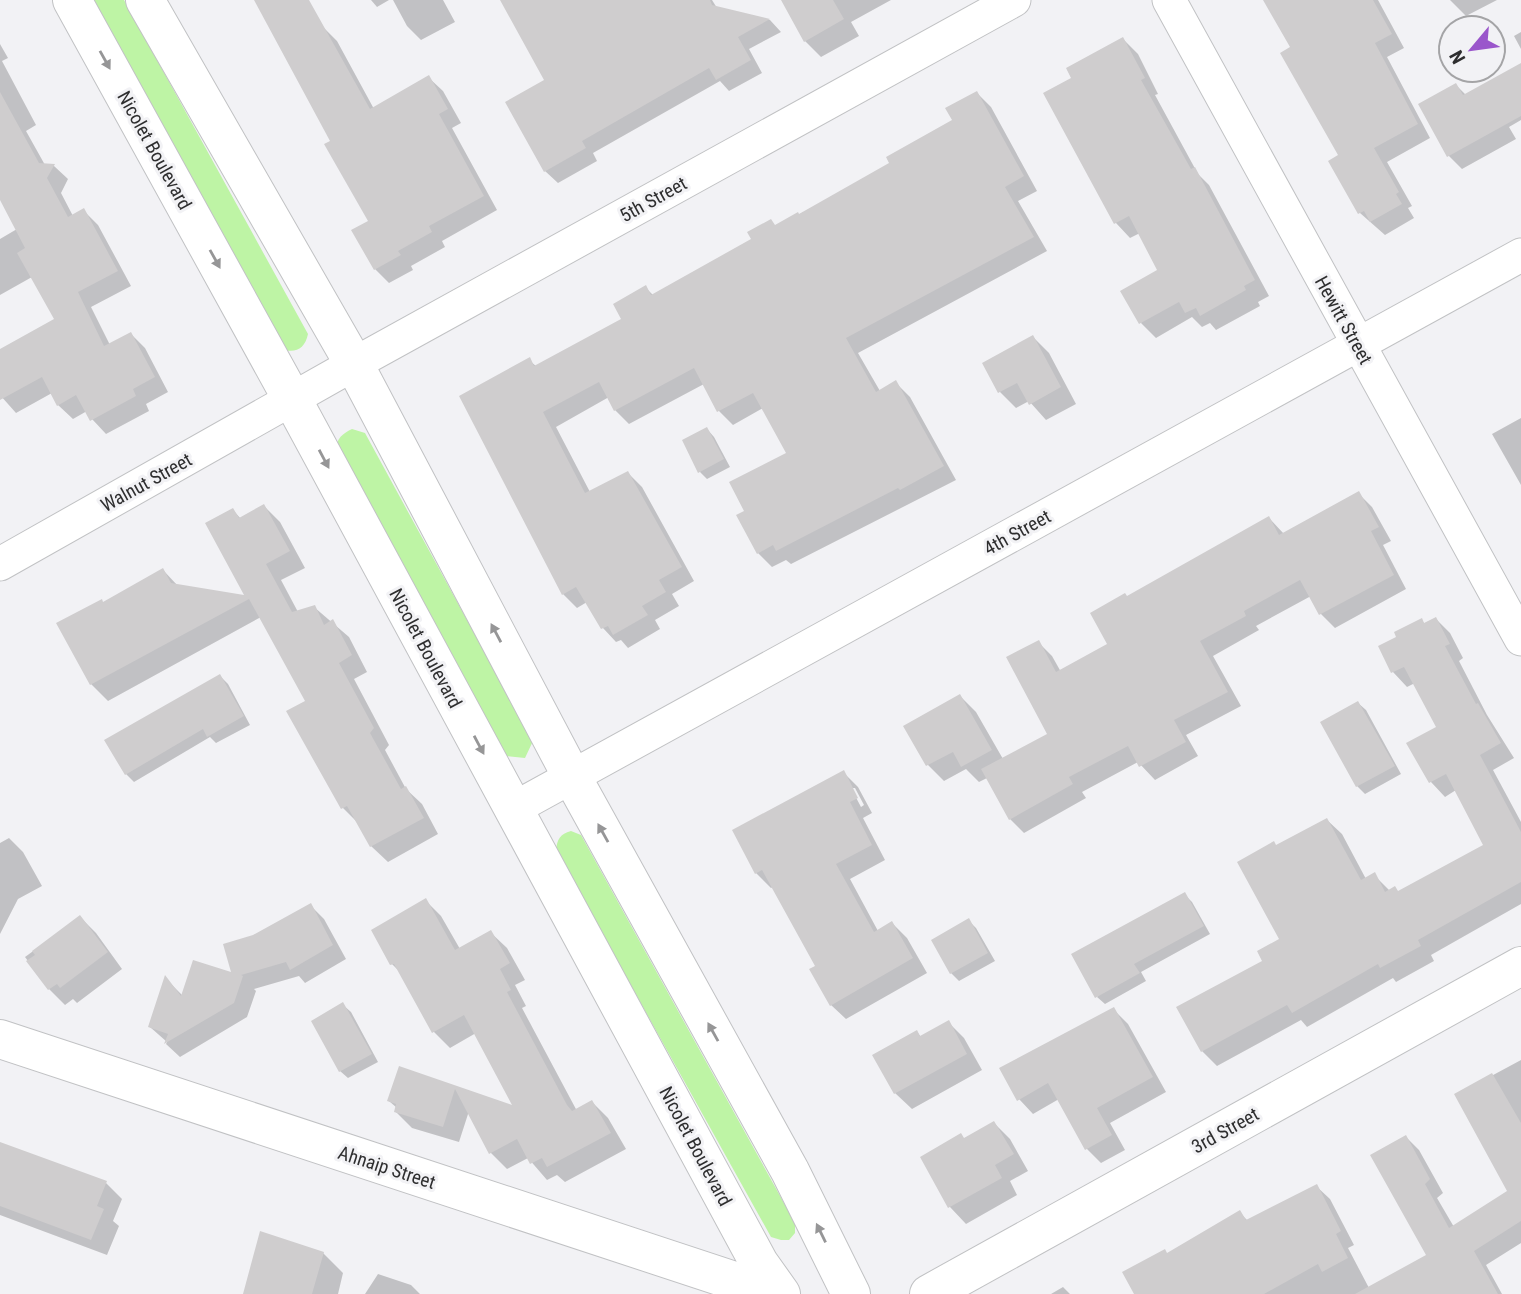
<svg xmlns="http://www.w3.org/2000/svg" width="1521" height="1294" viewBox="0 0 1521 1294" font-family="'Roboto Condensed',sans-serif">
<style>
.green{fill:#bef4a5}
.shadow{fill:#0003;fill-rule:evenodd}
.building{fill:#cfcdce}
.lines{fill:none;stroke-linecap:round;stroke-linejoin:round}
.street-casing{stroke:#c1c2c4;stroke-width:35}
.secondary-casing{stroke:#c1c2c4;stroke-width:40}
.street{stroke:#fff;stroke-width:33}
.secondary{stroke:#fff;stroke-width:38}
.oneway{fill:#969697}
.labels{text-anchor:middle;stroke-width:6;stroke-linejoin:round;paint-order:stroke}
.street-label{font-size:19px;fill:#2e2e2f;stroke:#f2f2f5}
</style>
<rect width="100%" height="100%" fill="#f2f2f5"/>
<path class="green" d="M90 0H124L308 334C305 348 297 353 284 350Z
M352 429 365 433 533 741 525 758 506 756 336 449C337 438 342 434 352 429Z
M571 831 581 835 795 1223V1233L789 1240H781L771 1237 556 851C557 839 560 834 571 831Z"/>
<path class="shadow" d="M255 0H306L323 27 337 41 374 109 429 78 443 91 461 123 452 128 497 210 442 241 445 247 411 266 413 270 389 283 375 269 371 221 332 142Z
M371 0H389L377 7Z
M393 0H443L455 22 421 40 407 26Z
M511 0H712L717 8 770 20 781 32 749 49 762 73 729 91 720 81 593 153 597 161 558 183 545 171 547 81Z
M782 0H891L851 22 859 36 821 57 805 41Z
M1265 0H1378L1404 48 1387 57 1430 138 1387 162 1412 206 1408 208 1414 218 1385 235 1360 213 1341 155 1293 48Z
M1450 0H1497L1466 16Z
M1521 32V49L1514 36Z
M1123 39 1138 54 1158 94 1155 95 1198 174 1209 185 1269 296 1258 302 1260 306 1216 330 1210 323 1202 327 1192 317 1156 338 1141 323 1159 270 1140 233 1130 238 1116 223 1074 79Z
M0 44 8 58 2 61 36 125 26 131 45 165 54 166 68 179 61 193 73 216 84 211 98 225 131 286 91 307 110 345 131 334 145 348 168 392 146 404 149 411 106 434 92 419 87 411 73 419 58 405 52 393 16 413 0 395V351L56 320 32 277 0 295V239L17 229 0 196Z
M1521 65V120L1509 127 1516 139 1462 169 1448 155 1456 85 1466 95Z
M977 93 991 107 1037 191 1018 201 1047 251 858 353 880 391 896 383 910 397 956 480 791 564 786 560 772 567 758 553 747 511 788 454 763 408 733 425 719 411 704 384 629 424 615 410 609 397 556 427 590 492 628 473 642 487 694 581 672 594 679 606 655 620 660 629 628 648 621 640 616 642 603 628 587 602 577 608 563 594 529 360 537 367 624 320 646 288 653 295 891 164 954 121Z
M1033 337 1049 353 1076 404 1046 420 1029 401 1016 408 1000 392 984 364Z
M1521 418V485L1492 434Z
M707 429 714 437 730 467 707 479 700 472Z
M1358 493 1372 507 1391 541 1383 545 1406 589 1335 628 1321 614 1311 596 1256 626 1259 630 1213 656 1241 706 1186 735 1198 756 1155 780 1138 762 1082 792 1086 798 1024 833 1010 819 987 778 979 782 966 769 944 781 928 765 905 726 960 696 976 712 1003 759 1049 735 1038 642 1052 656 1061 672 1109 645 1127 598 1269 518 1284 534Z
M264 506 280 522 305 568 281 580 298 612 314 607 349 637 367 672 354 679 389 745 385 750 406 789 422 804 438 834 388 862 371 846 360 825 343 808 307 702 261 617 108 701 91 684 59 624 104 604 163 570 178 586 247 598 233 510 241 519Z
M1436 619 1450 633 1463 658 1459 661 1487 715 1514 758 1493 770 1521 822V904L1431 955 1434 961 1396 982 1393 978 1307 1027 1301 1020 1217 1066 1202 1051 1282 940 1277 847 1327 820 1342 834 1366 879 1374 875 1390 891 1399 892 1485 845 1456 790 1445 797 1431 782 1438 727 1415 683 1407 687 1393 672 1380 647 1398 638 1421 620 1425 624Z
M220 676 228 684 250 725 216 743 210 737 134 782 126 774Z
M1358 703 1366 710 1401 774 1365 794 1357 786Z
M843 772 858 787 872 813 863 818 885 860 850 879 878 931 892 923 907 938 927 973 846 1019 831 1005 817 966 773 887 771 888 756 873ZM851 788H855L864 805 861 807Z
M9 838 23 852 42 886 18 899 0 934V843Z
M1184 894 1192 902 1210 934 1141 972 1146 981 1105 1004 1097 997Z
M425 900 441 916 460 949 490 932 507 948 525 980 515 985 526 1006 522 1008 577 1111 592 1102 608 1118 626 1149 565 1182 557 1175 547 1180 528 1158 507 1169 491 1153 469 1111 459 1142 412 1128 396 1112 397 1108 389 1101 400 1068 516 1108 476 1033 450 1048 434 1032 403 975 392 964Z
M310 905 324 919 346 959 305 983 299 976 254 989 256 991 247 1017 180 1057 166 1044 167 1042 150 1027 165 978 183 996 233 975 254 937Z
M80 917 96 933 122 969 77 1003 73 999 65 1005 49 989 25 957Z
M969 921 976 928 995 961 959 981 951 973 933 940Z
M343 1005 351 1012 378 1062 348 1078 340 1071Z
M1114 1010 1128 1024 1166 1092 1110 1123 1125 1150 1101 1163 1087 1149 1059 1099 1033 1114 1019 1099Z
M948 1022 964 1038 982 1070 912 1109 895 1093 917 1032 921 1037Z
M1521 1060V1243L1486 1265 1502 1294H1136L1167 1254 1240 1213 1248 1221 1316 1186 1330 1199 1354 1245 1348 1248 1369 1288 1428 1256 1406 1137 1419 1150 1443 1193 1437 1198 1454 1227 1514 1189 1456 1095Z
M994 1123 1010 1139 1028 1171 1010 1181 1017 1195 966 1224 950 1207 922 1157 965 1140Z
M0 1144 106 1183 122 1199 113 1221 119 1226 107 1255 0 1215Z
M323 1253 343 1273 338 1294H245Z
M378 1274 411 1285 420 1294H365Z
M1063 1287 1070 1294H1051Z"/>
<path class="building" d="M254 0H309L370 109 429 75 448 109 439 114 484 196 429 226 432 232 398 251 401 255 374 270 351 230 368 221 324 144 330 141Z
M500 0H710L712 5 770 19 738 37 751 60 716 80 709 68 582 141 586 148 544 172 505 102 544 80Z
M781 0H833L844 19 804 42Z
M1263 0H1373L1392 34 1375 43 1418 124 1374 148 1399 192 1396 194 1402 204 1370 222 1364 211 1358 214 1328 161 1338 155 1280 53 1290 47Z
M1123 37 1145 78 1141 80 1191 169 1195 167 1255 280 1244 286 1246 290 1200 316 1196 308 1185 313 1179 302 1139 324 1120 291 1157 270 1129 216 1114 224 1043 93 1071 78 1066 68Z
M1521 63V116L1447 157 1418 104 1456 83 1463 95Z
M977 91 1024 176 1005 187 1034 237 846 338 876 392 896 380 944 466 900 490 898 488 776 551 773 545 757 554 736 515 744 511 729 482 786 453 753 393 717 412 694 368 614 411 599 382 543 412 585 493 628 471 682 567 659 580 666 592 642 606 648 615 613 635 608 626 601 629 576 587 562 595 459 396 530 357 534 366 621 319 613 304 646 285 651 295 751 239 747 232 771 219 775 225 798 212 799 214 889 163 886 157 952 120 945 108Z
M0 92 39 163 55 164 47 178 68 217 84 208 118 271 78 292 104 346 131 332 155 377 133 389 136 396 90 421 76 395 57 406 42 377 0 400V349L54 319 17 253 25 248 0 200Z
M1033 335 1061 387 1029 405 1017 383 998 393 982 363Z
M707 427 724 459 698 473 682 440Z
M1359 491 1379 527 1371 531 1394 575 1319 615 1300 580 1244 611 1246 616 1200 641 1228 692 1174 720 1186 742 1139 767 1128 746 1069 777 1073 784 1009 820 981 769 1047 734 1006 657 1039 640 1056 672 1107 644 1090 613 1125 593 1127 596 1269 516 1279 535Z
M264 504 290 551 266 564 292 612 315 605 324 625 333 619 352 655 339 663 374 728 370 733 401 789 406 786 424 818 370 847 347 806 341 809 286 711 305 701 249 599 90 685 56 623 102 599 103 602 163 568 171 583 244 595 205 523 233 508 239 518Z
M1436 617 1450 644 1445 646 1476 704 1478 703 1501 743 1480 755 1521 832V882L1418 940 1421 946 1380 968 1378 964 1292 1013 1287 1005 1201 1052 1176 1007 1262 961 1257 951 1279 939 1237 862 1274 841 1276 845 1327 818 1361 880 1375 872 1385 892 1395 886 1398 891 1483 845 1446 774 1429 783 1406 743 1436 727 1404 667 1391 673 1378 646 1396 637 1394 632 1422 618 1424 623Z
M220 674 244 716 207 737 203 729 125 775 104 740Z
M960 694 992 750 961 767 953 752 926 766 903 726Z
M1358 701 1395 766 1356 787 1320 722Z
M844 770 858 798 850 802 872 845 836 864 874 932 892 921 913 958 830 1006 809 969 815 966 762 870 755 874 732 830Z
M1185 892 1204 926 1134 964 1140 973 1095 998 1071 954Z
M426 898 455 950 491 930 510 963 500 969 511 990 507 992 567 1105 572 1111 592 1100 611 1133 547 1167 542 1158 530 1164 517 1139 489 1154 455 1089 443 1127 394 1112 396 1104 387 1101 399 1066 512 1105 464 1015 432 1033 394 964 390 965 371 930Z
M311 903 333 945 290 970 286 962 241 975 243 976 234 1003 164 1044 168 1034 148 1027 165 975 181 996 193 960 231 972 223 944 253 935Z
M80 915 108 952 60 988 57 984 48 990 26 961 35 955 32 951Z
M969 918 988 953 950 974 931 940Z
M343 1002 372 1054 339 1072 311 1021Z
M1114 1007 1153 1077 1097 1108 1112 1135 1085 1150 1048 1083 1017 1101 999 1068Z
M949 1020 967 1054 894 1094 872 1055 917 1030 920 1036Z
M1492 1073 1521 1123V1221L1474 1251 1498 1294H1355L1426 1255 1370 1155 1406 1135 1430 1179 1425 1184 1449 1228 1507 1191 1454 1094Z
M994 1121 1014 1154 995 1165 1002 1178 948 1208 920 1157 961 1133 964 1138Z
M0 1142 107 1181 97 1206 104 1209 91 1240 0 1206Z
M1317 1184 1341 1231 1336 1234 1348 1258 1322 1272 1318 1264 1264 1294H1134L1122 1272 1165 1249 1167 1253 1240 1210 1246 1220Z
M260 1231 324 1252 312 1294H243Z"/>
<g class="lines">
<defs>
<path id="street" d="M1169 0 1521 639
M0 564 354 364 1014 0
M513 809 1521 255"/>
<path id="secondary" d="M72 0 292 399 759 1263 781 1294
M145 0 354 364 572 777 790 1171 851 1294
M0 1039 774 1294
M929 1294 1521 966"/>
</defs>
<use href="#street" class="street-casing"/>
<use href="#secondary" class="secondary-casing"/>
<use href="#street" class="street"/>
<use href="#secondary" class="secondary"/>
</g>
<defs><path id="oneway-solid" d="M-6-.8H1V-3.2L6.5 0L1 3.2V.8H-6Z" transform="scale(1.75)"/></defs>
<g class="oneway">
<use href="#oneway-solid" transform="translate(105 60) rotate(61)"/>
<use href="#oneway-solid" transform="translate(215 259) rotate(61)"/>
<use href="#oneway-solid" transform="translate(324 459) rotate(62)"/>
<use href="#oneway-solid" transform="translate(496 633) rotate(-118)"/>
<use href="#oneway-solid" transform="translate(479 745) rotate(62)"/>
<use href="#oneway-solid" transform="translate(603 833) rotate(-119)"/>
<use href="#oneway-solid" transform="translate(713 1032) rotate(-119)"/>
<use href="#oneway-solid" transform="translate(821 1233) rotate(-116)"/>
</g>
<g class="labels">
<g class="street-label">
<text transform="translate(155 150) rotate(61)" y="7">Nicolet Boulevard</text>
<text transform="translate(653 199) rotate(-29)" y="7">5th Street</text>
<text transform="translate(1344 320) rotate(61)" y="7">Hewitt Street</text>
<text transform="translate(146 482) rotate(-29)" y="7">Walnut Street</text>
<text transform="translate(1017 532) rotate(-29)" y="7">4th Street</text>
<text transform="translate(426 648) rotate(62)" y="7">Nicolet Boulevard</text>
<text transform="translate(1225 1130) rotate(-29)" y="7">3rd Street</text>
<text transform="translate(696 1146) rotate(62)" y="7">Nicolet Boulevard</text>
<text transform="translate(387 1167) rotate(18)" y="7">Ahnaip Street</text>
</g>
</g>
<g transform="translate(1472 49) rotate(241)"><circle r="33" fill="#f2f2f5" stroke="#a4a4a6" stroke-width="2"/>
<path d="M0-5L12 26L0 18L-12 26Z" fill="#9a56cb"/>
<text y="-10" font-size="19" font-weight="bold" text-anchor="middle" fill="#2e2e2f">N</text>
</g>
</svg>
